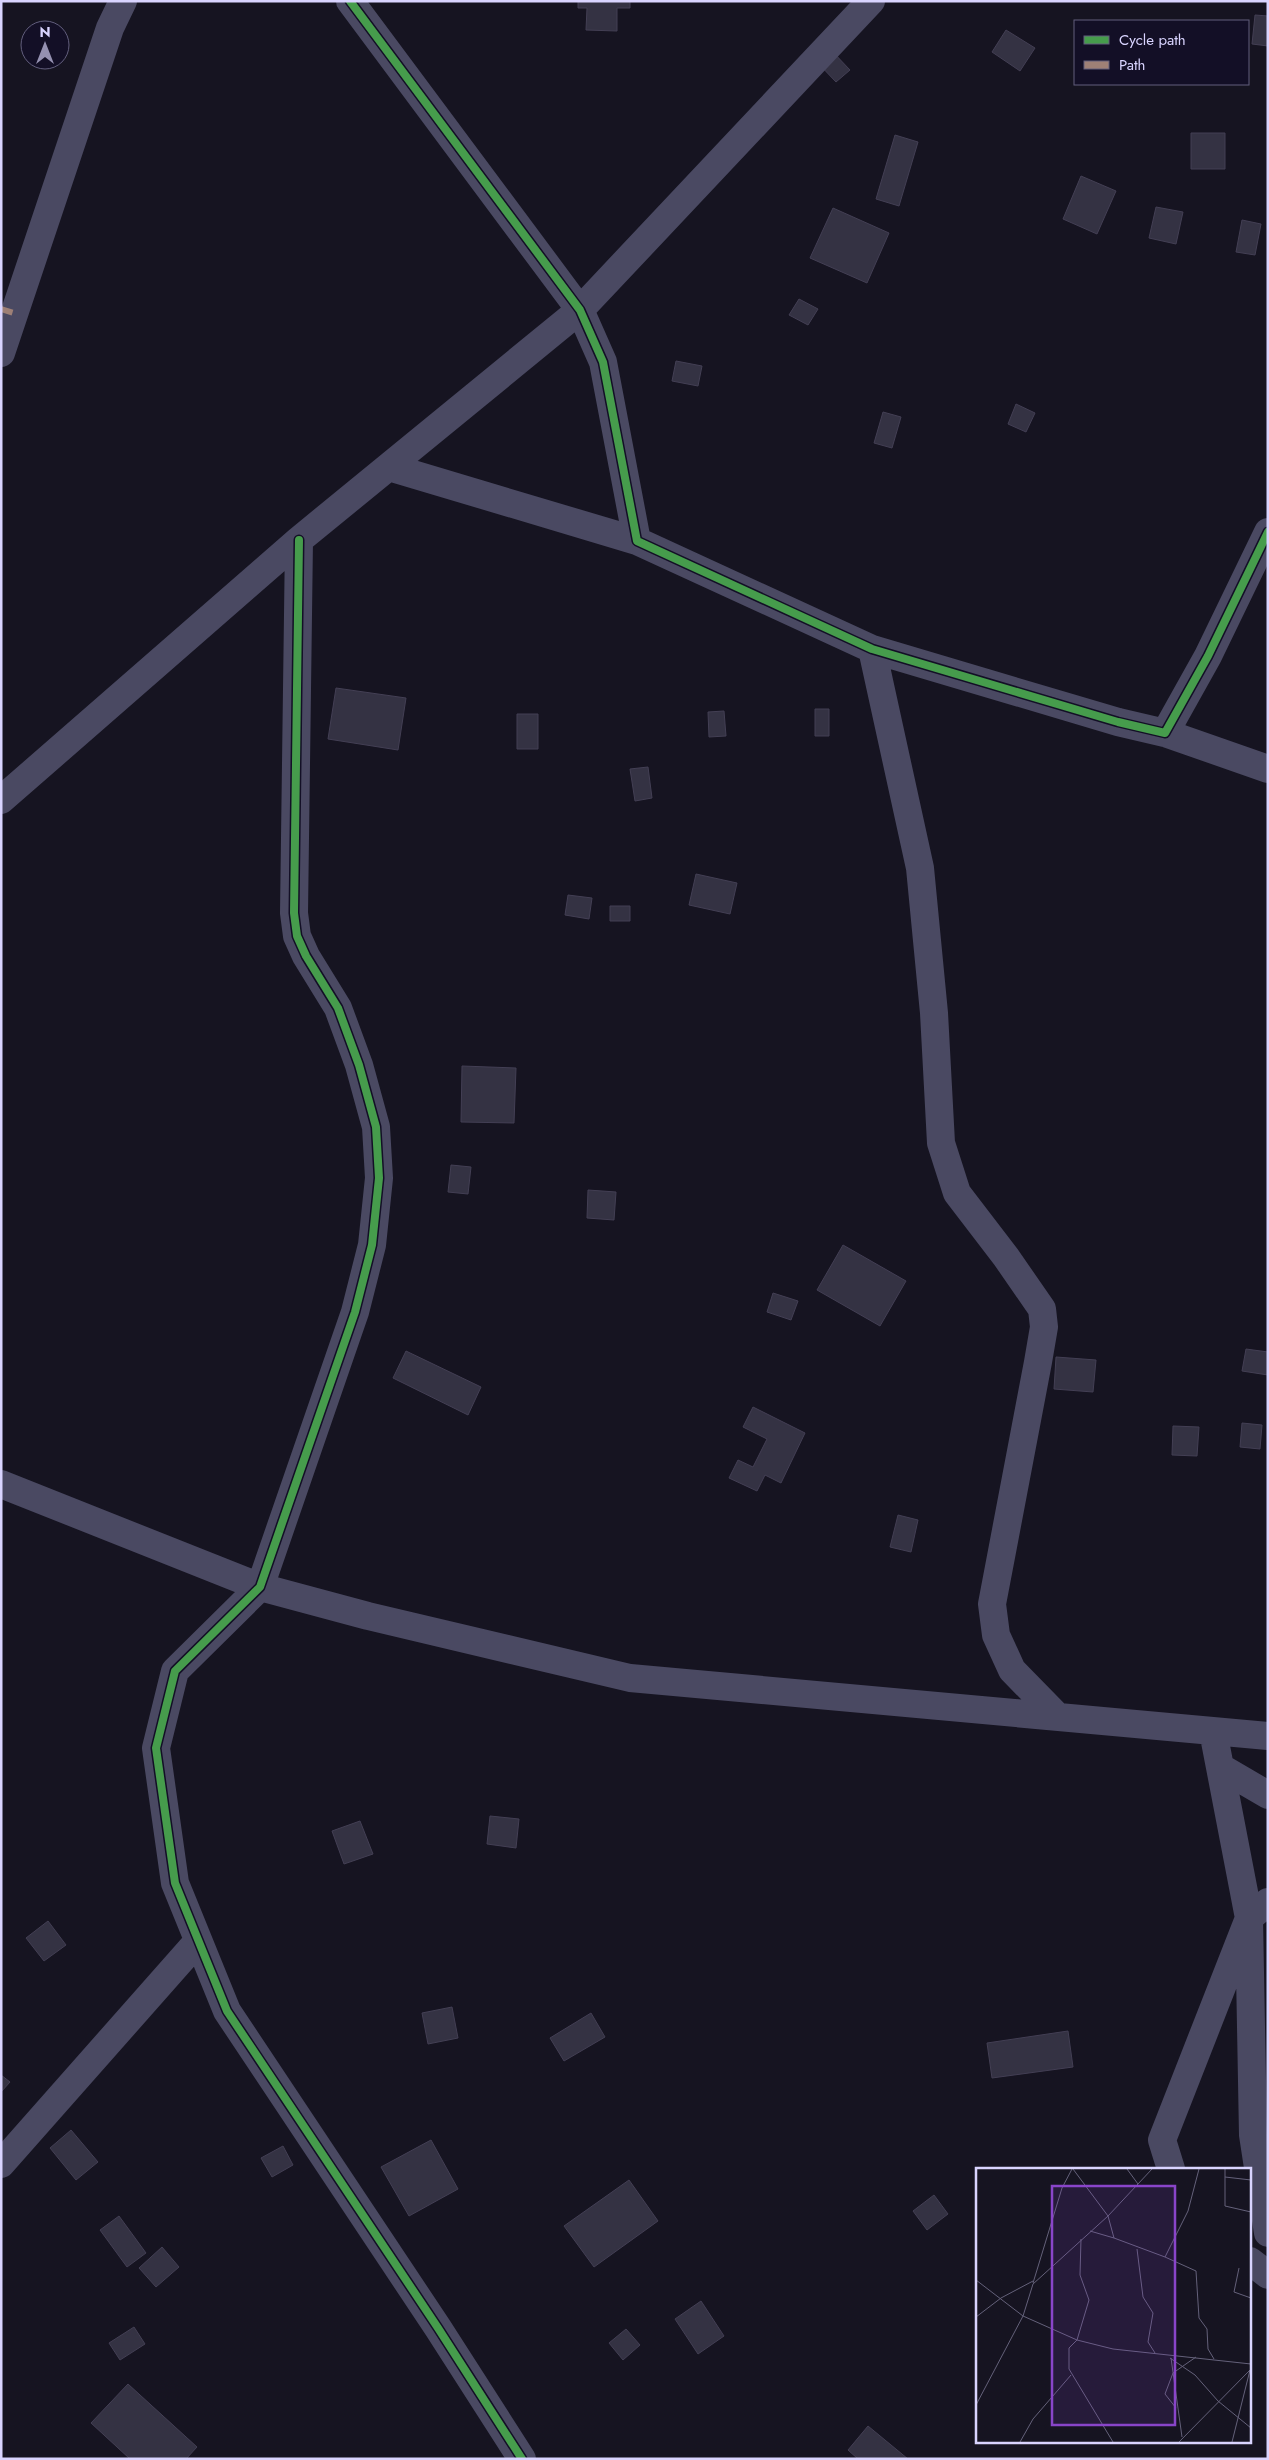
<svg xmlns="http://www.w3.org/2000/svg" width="1269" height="2460" viewBox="0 0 1269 2460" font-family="Jost,sans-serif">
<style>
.building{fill:#343243;stroke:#433f54}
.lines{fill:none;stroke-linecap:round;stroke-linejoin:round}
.minor{stroke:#4a4962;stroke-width:28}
.quiet{stroke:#9e8076;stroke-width:6;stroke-dasharray:12 6;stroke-linecap:butt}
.cycleway-casing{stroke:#130f26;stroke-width:11}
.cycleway{stroke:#469c4c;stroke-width:8}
.inset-road{fill:none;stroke:#64617a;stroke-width:1}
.view{fill:#8945c9;fill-opacity:0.15;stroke:#8945c9;stroke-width:2.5}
.inset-edge{fill:none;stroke:#d9d4ff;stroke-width:2.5}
</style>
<rect width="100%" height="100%" fill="#161421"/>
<path class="building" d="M578 1H630V8H617V31L586 30 587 8H578Z
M1255 15 1268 16V46L1252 44Z
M1006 30 1035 48 1020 71 992 52Z
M831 50 850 70 836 82 817 62Z
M1191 133H1225V169H1191Z
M895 135 918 142 899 206 876 199Z
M1081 176 1116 191 1097 234 1063 219Z
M1156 207 1183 212 1176 244 1149 238Z
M833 208 889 233 867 283 810 258Z
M1242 220 1261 224 1255 255 1236 252Z
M799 299 818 309 808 325 789 315Z
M676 361 702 366 698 386 672 381Z
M1016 404 1035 413 1026 432 1008 424Z
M883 412 901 417 892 448 874 443Z
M336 688 406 698 398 750 328 739Z
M815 709H829V736H815Z
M724 711 726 736 709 737 708 712Z
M517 714H538V749H517Z
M648 767 652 798 635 801 630 769Z
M696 874 737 883 730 914 689 905Z
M568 895 592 898 589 919 565 915Z
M610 906H630V921H610Z
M462 1066 516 1068 514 1123 461 1122Z
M451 1165 471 1167 468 1194 448 1192Z
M588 1190 616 1192 614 1220 587 1218Z
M843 1245 906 1281 880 1326 817 1290Z
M773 1293 798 1301 791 1320 767 1312Z
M1246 1349 1268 1352V1375L1242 1371Z
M406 1351 481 1387 468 1415 393 1378Z
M1056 1357 1096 1360 1093 1392 1054 1389Z
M753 1407 805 1433 781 1483 765 1475 757 1491 729 1478 738 1460 753 1467 767 1439 743 1427Z
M1242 1423 1262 1425 1260 1449 1240 1447Z
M1173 1426 1199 1427 1197 1456 1172 1455Z
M898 1515 918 1520 911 1552 890 1547Z
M490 1816 519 1819 516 1848 487 1844Z
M360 1821 373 1854 344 1864 332 1831Z
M48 1921 66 1945 44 1961 26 1938Z
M452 2007 458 2038 428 2044 422 2013Z
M591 2013 605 2037 564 2061 550 2038Z
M1068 2031 1073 2067 992 2078 987 2043Z
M1 2075 10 2082 1 2092Z
M71 2130 98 2162 76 2180 50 2148Z
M431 2140 458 2189 409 2216 381 2167Z
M283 2146 293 2165 272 2177 261 2158Z
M629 2180 658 2221 594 2267 564 2226Z
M934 2195 948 2214 927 2230 913 2211Z
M119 2216 146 2253 127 2267 100 2230Z
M162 2247 179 2267 156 2287 139 2268Z
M701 2301 724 2336 698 2354 675 2319Z
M134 2327 145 2344 120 2360 109 2343Z
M626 2329 640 2345 623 2360 609 2343Z
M128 2384 197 2447 186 2459H130L91 2423Z
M868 2426 908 2459H858L848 2450Z"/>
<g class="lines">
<path class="minor" d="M350 1 580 310 603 362 637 541 872 649 1118 722 1165 733 1208 656 1268 532
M1 353 110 28 123 1
M389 467 637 541
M299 540 294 913 297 936 306 956 338 1008 359 1065 376 1127 379 1178 372 1245 355 1312 260 1587 175 1671 156 1748 175 1883 227 2011 438 2328 522 2459
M872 649 920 868 934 1013 941 1143 957 1193 1006 1257 1042 1309 1044 1327 1038 1362 992 1604 996 1635 1012 1670 1057 1716
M1165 733 1268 769
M1 800 299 540 580 310 871 1
M1 1484 260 1587 368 1616 630 1678 1268 1736
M1213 1731 1249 1918 1253 2135 1268 2233
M1220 1767 1268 1795
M1 2164 198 1941
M1171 2169 1162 2140 1249 1918 1268 1902
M1250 2261 1268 2275"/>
<path class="quiet" d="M1 309 14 313"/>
<defs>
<path id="cycleway" d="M350 1 580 310 603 362 637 541 872 649 1118 722 1165 733 1208 656 1268 532
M299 540 294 913 297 936 306 956 338 1008 359 1065 376 1127 379 1178 372 1245 355 1312 260 1587 175 1671 156 1748 175 1883 227 2011 438 2328 522 2459"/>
</defs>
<use href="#cycleway" class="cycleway-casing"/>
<use href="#cycleway" class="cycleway"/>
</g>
<g transform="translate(976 2168)">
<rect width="275" height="275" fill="#161421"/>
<path class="inset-road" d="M97 1 132 48 138 70 189 89 212 43 223 1M151 1 162 16M249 1V38L275 44M249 9 275 12M114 63 138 70M105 71 104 107 113 132 101 172 93 180V201L137 274M161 81 167 129 177 145 172 174 179 185M189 89 220 103 223 150 231 161 232 181 238 191M263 100 258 124 275 130M0 112 47 148 101 172 137 181 275 196M57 115 86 20 96 1M0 149 25 130 57 113M194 190 219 207 242 233 275 260M195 190 206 269M0 237 47 148 57 116 132 48 176 1M200 240 189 226 197 205 220 189M44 274 57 251 95 207M203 274 275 201M256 274 274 202"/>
<path class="view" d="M76 18H199V257H76Z"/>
<rect width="275" height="275" class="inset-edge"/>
</g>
<rect width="1269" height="2460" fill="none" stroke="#d9d4ff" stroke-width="5"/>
<rect x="1074" y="20" width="175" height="65" fill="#130f26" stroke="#625e7d"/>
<rect x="1084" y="36" width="25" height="8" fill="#469c4c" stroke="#625e7d"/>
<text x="1119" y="45" font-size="15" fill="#d9d4ff">Cycle path</text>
<rect x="1084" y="61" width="25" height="8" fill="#9e8076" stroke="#625e7d"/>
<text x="1119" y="70" font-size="15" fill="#d9d4ff">Path</text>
<g transform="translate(45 45)"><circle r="24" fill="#130f26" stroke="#625e7d"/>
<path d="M0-4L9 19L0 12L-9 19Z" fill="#9591b1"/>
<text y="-8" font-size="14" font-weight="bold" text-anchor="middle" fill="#d9d4ff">N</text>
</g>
</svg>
